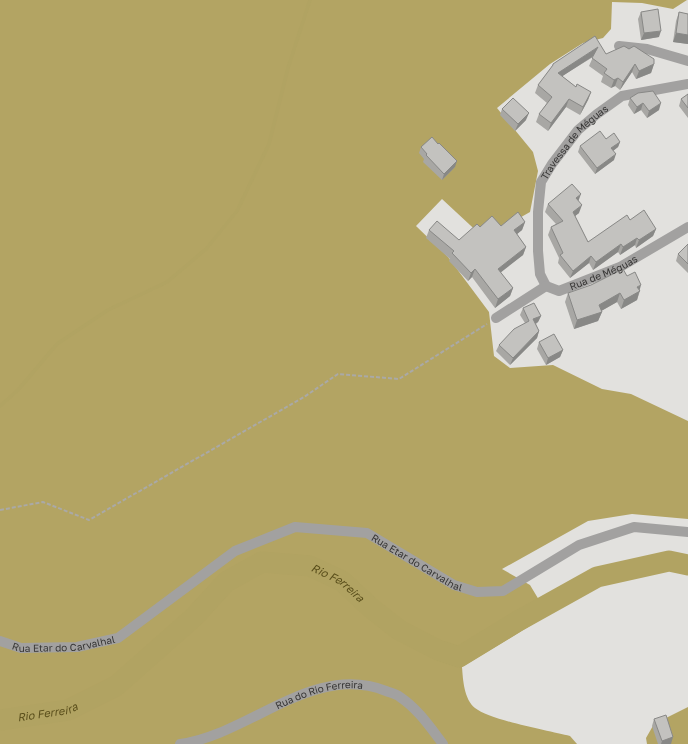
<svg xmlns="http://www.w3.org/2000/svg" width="688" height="744" viewBox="0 0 688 744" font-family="'Golos Text',sans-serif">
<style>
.forest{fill:#b3a463}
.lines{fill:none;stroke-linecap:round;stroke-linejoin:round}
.stream{stroke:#b1a362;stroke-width:3.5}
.river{stroke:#b1a362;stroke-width:21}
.path{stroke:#aaa9a7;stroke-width:2;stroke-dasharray:4 2;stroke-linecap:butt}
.minor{stroke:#a2a1a0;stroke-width:10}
.tertiary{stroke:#a2a1a0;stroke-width:10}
.wall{fill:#a8a7a4}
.shaded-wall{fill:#888886}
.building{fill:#c3c2bf;stroke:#888886}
.labels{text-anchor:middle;stroke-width:3;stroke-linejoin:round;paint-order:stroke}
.street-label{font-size:10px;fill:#363534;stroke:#e2e1de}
.water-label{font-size:11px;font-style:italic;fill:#594e1b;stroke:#e2e1de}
</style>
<rect width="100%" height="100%" fill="#e2e1de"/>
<path class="forest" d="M0 0H687L673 9 642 3 612 2 611 29 603 38 583 43 550 64 497 108 533 152 538 171 530 212 484 238 442 199 416 226 448 257 489 312 494 356 510 368 553 365 602 389 631 394 688 421V519L632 514 588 521 502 569 530 585 548 615 462 667C463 680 464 699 475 708 490 720 549 731 570 736L577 744H0Z
M688 707V744H647L646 738 654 724Z"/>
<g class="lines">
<path class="stream" d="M0 406 18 390 57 344 108 310 167 282 206 249 237 211 269 144 288 68 310 0"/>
<path class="river" id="s1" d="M0 720 68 710 116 686 194 617 226 582 262 562 310 566 342 581 371 608 399 630 438 650 459 657 518 621 597 577 669 561 688 565"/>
<path class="path" d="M0 510 43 502 89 520 304 397 338 374 399 379 487 324"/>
<g class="minor">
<path d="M619 46 647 49 688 61"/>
<path id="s2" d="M546 286 540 274 538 251V212L541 182 552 164 578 130 597 114 622 96 688 84"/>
<path id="s3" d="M546 286 559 291 620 267 688 227"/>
<path d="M496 318 546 286"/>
<path id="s4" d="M0 641 21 648 77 647 118 638 235 551 295 527 367 533 454 585 477 592 503 591 579 545 634 527 688 532"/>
</g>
<path class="tertiary" id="s5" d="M180 744C249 735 313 662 386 691 391 693 396 694 400 697 418 709 430 727 443 744"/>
</g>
<path class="wall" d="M641 12 659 37 641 40 638 19Z
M679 12 688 14V44L673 42 676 21Z
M606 54 654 64 651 73 636 79 632 72 620 90 615 86 611 88 601 82 603 76 589 66 593 57 562 76 576 87 591 92 588 100 580 115 566 107 548 131 536 122 539 114 547 103 535 93 538 85 551 68 553 64Z
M638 93 659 110 647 118 641 110 634 114 628 105 630 98Z
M688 94V118L679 106 681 99Z
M502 109 526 120 515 131 500 115Z
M606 139 620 142 618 147 613 151 614 160 595 174 578 152 580 146Z
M421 147 455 167 442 180 423 162 424 159 419 153Z
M578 201 579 213 575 216 588 242 630 220 656 229 653 236 636 248 635 245 620 255 618 252 593 270 589 263 570 278 558 263 559 258 548 235 551 227 556 224 545 212 548 204Z
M525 222 522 230 517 234 526 247 523 255 500 272 513 288 510 296 495 308 472 277 468 281 449 261 450 259 426 238 429 230 459 240 480 227 501 226Z
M688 244V273L676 261 678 254Z
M627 276 640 291 637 300 621 309 617 302 601 311 602 312 598 321 574 329 565 302 568 293Z
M523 308 541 316 538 322 536 324 539 331 537 338 510 365 496 351 499 345 525 323 520 315Z
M539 342 563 350 560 357 546 365 537 349Z
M654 719 671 744H658L652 726Z"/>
<path class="shaded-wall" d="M661 31 659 37 641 40 644 33Z
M676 33 688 35V44L673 42Z
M598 47 595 55 555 81 558 73Z
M635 64 632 72 620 90 623 82Z
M654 64 651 73 636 79 639 71Z
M618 78 615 86 611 88 614 80Z
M591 92 588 100 580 115 583 107Z
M569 99 566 107 548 131 551 123Z
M643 103 641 110 634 114 637 107Z
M661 103 659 110 647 118 649 111Z
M529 113 526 120 515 131 518 124Z
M620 142 618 147 609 154 611 148Z
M616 154 614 160 595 174 597 168Z
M457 161 455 167 442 180 444 174Z
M581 194 578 202 576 198Z
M582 205 579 213 570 220 573 212Z
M525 222 522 230 511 239 514 230Z
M656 229 653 236 636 248 639 240Z
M637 238 635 245 620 255 623 247Z
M621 244 618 252 593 270 596 262Z
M526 247 523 255 495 277 498 269Z
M591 256 589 263 570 278 573 271Z
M475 269 472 277 468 281 471 273Z
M641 285 637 300 621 309 624 300 637 287Z
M513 288 510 296 495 308 498 299Z
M620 293 617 302 596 314 599 305Z
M602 312 598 321 574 329 577 320Z
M541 316 538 322 531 326 533 319Z
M539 331 537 338 510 365 513 358Z
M563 350 560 357 546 365 548 358Z
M673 737 671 744H661L662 741Z"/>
<path class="building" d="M658 9 661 31 644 33 641 12Z
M679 12 688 14V35L676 33Z
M595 36 606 54 624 46 629 49 634 46 654 59V64L639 71 635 64 623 82 618 78 614 80 604 73 607 69 592 58 598 47 558 73 576 87 577 84 591 92 583 107 569 99 551 123 539 114 552 97 538 85 553 65V64Z
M653 91 661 103 649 111 643 103 637 107 630 98 638 93Z
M688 94V108L681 99Z
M513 98 529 113 518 124 502 109Z
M600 131 606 139 614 133 620 142 611 148 616 154 597 168 580 146Z
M432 137 438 144 439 143 457 161 444 174 426 155 427 154 421 147Z
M572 184 581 194 576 198 582 205 573 212 588 242 627 215 630 220 644 210 656 229 639 240 637 238 623 247 621 244 596 262 591 256 573 271 560 255 563 253 551 227 563 221 548 204Z
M518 212 525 222 514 230 526 247 498 269 513 288 498 299 475 269 471 273 452 253 454 251 429 230 437 221 459 240 477 224 480 227 492 216 501 226Z
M688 244V264L678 254Z
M623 269 627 276 635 272 641 285 637 287 640 291 624 300 620 293 599 305 602 312 577 320 568 293 591 285Z
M534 303 541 316 533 319 539 331 513 358 499 345 514 329 529 321 523 308Z
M554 334 563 350 548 358 539 342Z
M666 715 673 737 662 741 654 719Z"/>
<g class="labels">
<g class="street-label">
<text dy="4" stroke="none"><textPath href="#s2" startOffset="158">Travessa de Méguas</textPath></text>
<text dy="4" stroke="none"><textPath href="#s3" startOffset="62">Rua de Méguas</textPath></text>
<text dy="4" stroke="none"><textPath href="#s4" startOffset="461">Rua Etar do Carvalhal</textPath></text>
<text dy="4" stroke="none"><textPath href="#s4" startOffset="65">Rua Etar do Carvalhal</textPath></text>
<text dy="4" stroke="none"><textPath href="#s5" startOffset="149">Rua do Rio Ferreira</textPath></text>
</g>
<g class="water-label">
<text dy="4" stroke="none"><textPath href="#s1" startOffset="396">Rio Ferreira</textPath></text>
<text dy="4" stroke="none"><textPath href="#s1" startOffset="48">Rio Ferreira</textPath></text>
</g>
</g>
</svg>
